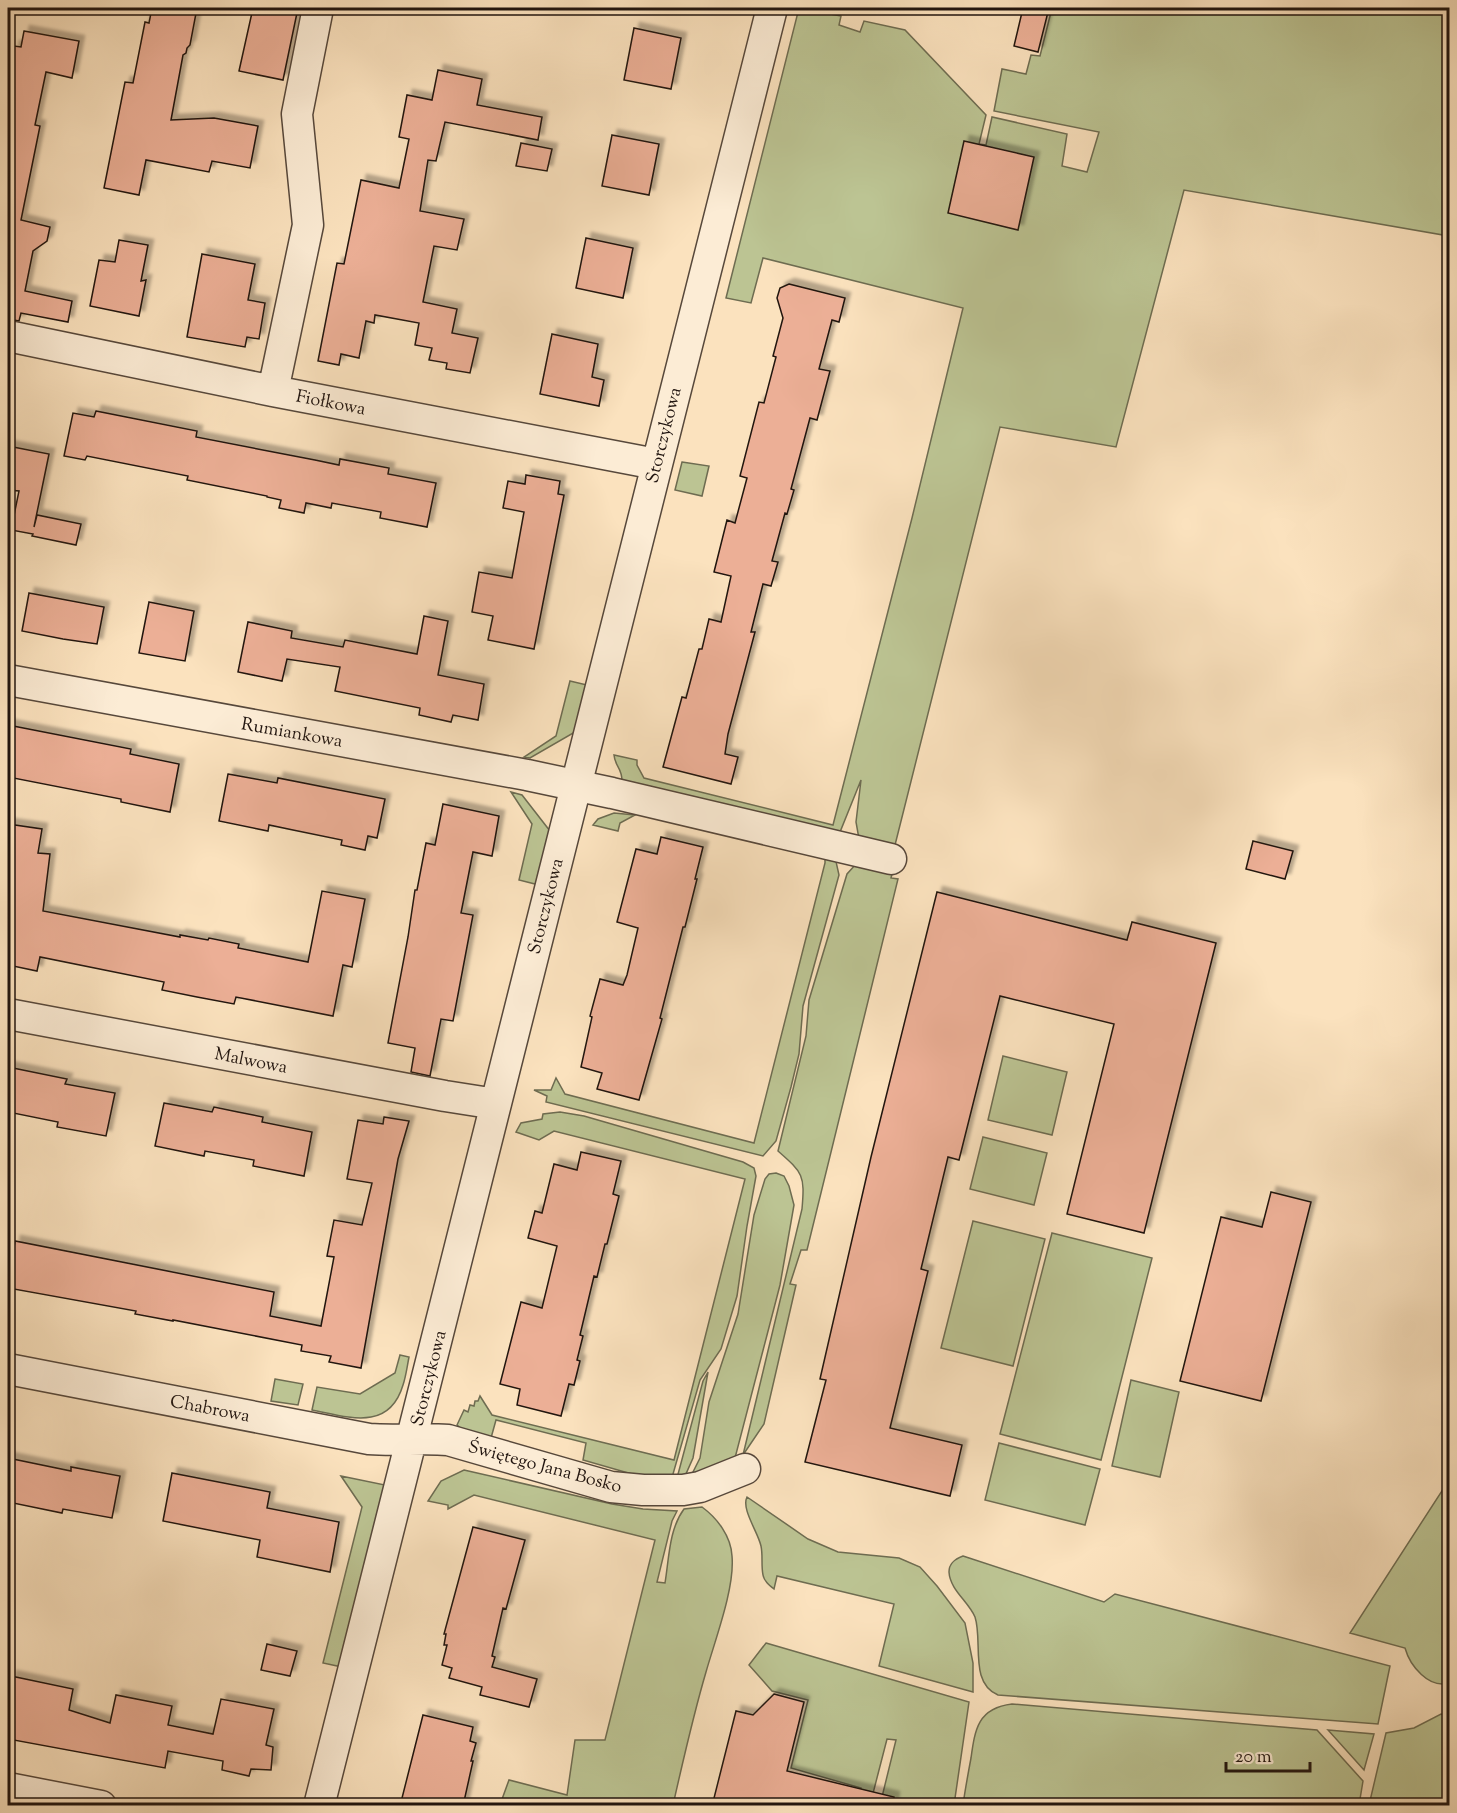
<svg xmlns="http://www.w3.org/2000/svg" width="1457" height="1813" viewBox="0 0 1457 1813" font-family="'Sorts Mill Goudy',serif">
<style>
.green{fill:#bcc493;stroke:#6e6c51;stroke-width:1.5}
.building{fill:#ecaf96;stroke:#20140f;stroke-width:1.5;filter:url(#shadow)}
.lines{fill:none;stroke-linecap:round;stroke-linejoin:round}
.minor-casing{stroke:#57483b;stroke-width:33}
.minor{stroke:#fcecd5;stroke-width:30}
.labels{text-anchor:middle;stroke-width:5;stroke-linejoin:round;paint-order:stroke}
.street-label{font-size:18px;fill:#20140f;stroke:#fcecd5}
</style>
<defs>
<filter id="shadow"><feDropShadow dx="5.5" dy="-5.5" stdDeviation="1.5" flood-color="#0004"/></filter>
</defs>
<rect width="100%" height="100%" fill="#fbe2be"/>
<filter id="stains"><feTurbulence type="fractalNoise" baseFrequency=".00333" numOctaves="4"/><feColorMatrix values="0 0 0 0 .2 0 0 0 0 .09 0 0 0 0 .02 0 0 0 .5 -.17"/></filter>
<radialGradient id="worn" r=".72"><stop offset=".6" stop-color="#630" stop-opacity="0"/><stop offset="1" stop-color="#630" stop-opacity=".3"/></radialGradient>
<path class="green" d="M799 8 841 16 839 25 860 32 864 21 905 30 986 115 979 144 986 145 992 117 1067 134 1062 166 1087 172 1099 132 994 111 1002 69 1026 74 1031 55 1040 56 1052 8H1449V236L1184 190 1116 447 1000 427 894 849 859 839 856 822 861 780 840 832 622 781C622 767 615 767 614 755L637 760V765L644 778 833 825 912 518 963 308 763 258 751 303 726 298Z
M682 462 709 466 702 496 675 490Z
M570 681 587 685 575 732 530 758 524 757 556 736Z
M511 792 522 795 550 831 539 885 519 880 532 824Z
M614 813 635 815 620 823 618 831 593 825 598 819Z
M825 854 835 857 839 875 803 1006 799 1054 791 1087 776 1141 763 1156 546 1102 547 1096 534 1090H551L556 1078 565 1094 754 1143 825 863Z
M856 864 892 874 891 878 898 879 807 1250H801L790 1284 796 1285 764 1424 743 1455 802 1209C805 1175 803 1173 778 1151L806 1036 809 1000 847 874Z
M1003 1056 1067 1072 1052 1135 988 1120Z
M560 1112 584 1116 743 1162 754 1168 756 1176 747 1226 737 1296 721 1349 700 1380 671 1481H656L583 1460 586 1443 496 1420 491 1438 465 1432 457 1425 464 1410 468 1412 470 1405 474 1406 475 1401H478L480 1396 492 1415 674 1460 745 1179 554 1131 539 1140 516 1132 521 1123 542 1119 543 1114Z
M983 1137 1047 1153 1034 1205 970 1189Z
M776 1173 784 1176 789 1186 794 1205 780 1285 735 1458 690 1478 700 1458 709 1402 738 1314 754 1215 765 1179 769 1174Z
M973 1221 1045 1239 1013 1366 941 1348Z
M1052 1233 1152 1258 1101 1460 1000 1434Z
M400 1355 409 1357C407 1367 406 1376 403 1385 389 1432 348 1417 312 1410L317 1387 360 1394 395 1373Z
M708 1372 693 1458 685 1476 677 1478 703 1381Z
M275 1379 303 1384 298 1405 271 1401Z
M1131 1380 1179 1392 1160 1477 1112 1466Z
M999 1443 1100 1469 1085 1525 985 1500Z
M464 1470 612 1504 643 1509 677 1511 672 1521 657 1582 665 1583C669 1559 669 1529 684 1509L702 1507C717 1518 731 1536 732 1556 735 1588 715 1640 706 1672 693 1716 683 1761 673 1805L520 1806 501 1802 509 1780 567 1795 575 1740H605L655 1540 474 1495 448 1509V1505L428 1501 441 1481Z
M341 1476 385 1485 342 1667 323 1663 362 1507Z
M1449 1480V1683C1429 1689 1410 1666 1405 1648L1350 1633Z
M747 1497 808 1539 838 1552 899 1558 920 1567 937 1586 965 1623 973 1663V1692L879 1666 894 1604 777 1576 774 1589C769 1585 764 1581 763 1575 761 1565 763 1555 761 1546 758 1532 741 1509 747 1497Z
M963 1556 1104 1602 1115 1594 1390 1666 1378 1724 998 1695C969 1683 983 1641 975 1617 969 1602 950 1590 949 1572 949 1563 955 1559 963 1556Z
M766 1643 969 1702 954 1805H880L896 1740 887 1739 870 1805H857L861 1788 791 1768 808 1700 772 1691 749 1665Z
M1012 1704 1317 1730 1363 1781 1359 1805H963C965 1790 968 1774 971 1758 975 1729 978 1708 1012 1704Z
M1441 1714 1449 1717V1805H1369L1386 1733 1414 1728Z
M1328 1730 1374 1734 1364 1770Z"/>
<path class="building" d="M152 8H197L190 45 187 48 186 53 183 55 171 120 214 118 258 126 250 168 212 161 209 172 146 160 139 195 104 188 125 82 133 83 145 22 149 23Z
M253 8H298L283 80 239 71Z
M1023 8H1049L1038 52 1014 46Z
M634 28 681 38 671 89 624 80Z
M24 31 79 41 72 78 46 72 35 125 40 126 21 220 50 227 47 241 33 251 25 291 72 301 68 322 21 313 19 321 8 319V78L14 46 21 47Z
M438 70 482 79 477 105 542 117 538 140 445 122 436 161 428 160 420 211 464 219 457 250 434 246 423 302 457 309 452 333 478 338 470 373 446 369 447 363 429 360 432 348 415 345 419 323 375 315 374 323 366 321 359 358 341 354 339 365 318 361 337 263 344 264 361 180 399 188 409 139 399 137 407 95 432 100Z
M612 135 659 144 649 195 602 186Z
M964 141 1034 157 1018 230 948 213Z
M521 143 552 149 547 171 516 166Z
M586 238 633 248 623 298 576 288Z
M119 240 148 245 141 281 146 280 139 316 90 306 99 260 115 262Z
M202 254 255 264 248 300 265 303 259 339 247 337 245 347 187 337Z
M789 284 845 298 839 322 832 320 819 369 830 371 817 420 810 418 791 489 794 490 787 514 785 513 772 561 778 562 771 586 763 584 751 632H755L728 734 725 754 738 757 731 784 663 767 682 697 686 698 699 649H702L709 619 721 622 731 576 714 572 727 520 735 523 747 478 740 476 759 402 764 403 776 357 773 356 783 318 777 298 780 288Z
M552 334 598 344 592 377 604 380 599 406 540 394Z
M96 411 197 431 196 437 315 460 339 465 340 459 389 468 388 474 436 483 427 527 380 518 381 512 332 503 331 508 306 503 304 513 279 508 281 500 267 497V496L187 480 188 476 87 456 85 460 64 456 73 413 94 417Z
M8 446 49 454 34 527 37 515 81 524 76 545 32 536 33 534 11 530 19 491 8 490Z
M526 475 560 481 558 494 564 495 534 649 488 640 493 616 472 612 479 572 512 578 524 512 503 508 508 481 525 484Z
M29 593 104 607 97 644 63 639 22 631Z
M149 602 194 611 185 661 139 653Z
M424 616 448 621 438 675 484 684 478 720 453 715 451 722 419 715 420 708 335 691 340 667 287 659 282 681 238 672 248 622 292 631 291 638 343 647 345 640 417 654Z
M8 725 131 749 130 754 179 764 170 812 121 802V799L8 777Z
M228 774 277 783 278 778 385 799 377 838 368 836 365 850 341 845 342 840 293 830 269 825 268 831 219 821Z
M443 804 499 816 492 856 473 852 461 913 473 915 453 1021 441 1019 430 1076 411 1072 415 1048 388 1043 408 937 415 890H417L426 843 435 845Z
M8 824 42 829 38 853 50 854 43 911 180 937V935L208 940 209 938 239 944 238 948 308 962 322 891 365 899 352 967 343 965 333 1016 236 997 234 1004 197 997 162 990 164 982 40 957 37 971 8 965Z
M661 837 703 847 695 879H697L685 927H683L660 1018 662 1019 639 1100 597 1089 602 1073 581 1067 592 1017 590 1016 600 979 623 985 627 975 638 928 617 922 636 849 657 854Z
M1253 841 1293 851 1285 879 1246 869Z
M937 892 1127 940 1132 922 1216 943 1144 1233 1067 1214 1114 1024 1000 996 959 1160 948 1157 921 1269 928 1271 890 1428 962 1445 950 1496 805 1462 826 1380 820 1379 871 1157Z
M8 1067 67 1079 65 1084 115 1093 106 1136 57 1127 58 1122 8 1112Z
M164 1103 212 1112 214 1107 238 1112 263 1117 262 1122 312 1132 304 1176 253 1166 254 1160 205 1151 204 1156 155 1146Z
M384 1117 409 1121 398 1159 361 1368 329 1362 331 1356 301 1351 302 1345 173 1320V1321L135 1314 136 1311 8 1288 15 1241 274 1292 270 1316 321 1326 334 1257 327 1256 334 1220 362 1225 372 1183 347 1179 358 1120 383 1124Z
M581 1152 621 1161 613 1194 619 1196 607 1244H605L597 1277 594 1276 580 1335 583 1336 577 1360 580 1361 574 1385 569 1384 561 1416 517 1405 520 1389 500 1384 521 1302 542 1308 557 1246 528 1238 535 1211 542 1213 554 1164 577 1170Z
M1271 1192 1311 1202 1261 1401 1180 1381 1221 1217 1262 1227Z
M8 1458 71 1471V1467L120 1476 112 1518 63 1509 62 1513 8 1502Z
M172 1473 270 1492 267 1508 339 1522 330 1572 257 1557 260 1540 163 1521Z
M473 1527 525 1540 506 1609 503 1608 492 1656 495 1657 492 1667 537 1679 529 1707 480 1695 482 1687 449 1678 452 1668 442 1665 447 1645H444L446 1634H444Z
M267 1644 297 1651 290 1676 261 1670Z
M11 1676 73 1689 69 1710 110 1723 116 1695 172 1706 168 1725 213 1734 221 1699 274 1709 266 1745 273 1747 271 1770 251 1769 249 1776 222 1770 223 1761 168 1751 165 1768 8 1739V1695Z
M774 1694 804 1702 787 1771 894 1797 893 1806H712L736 1711 753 1715Z
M423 1715 473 1727 470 1741 476 1743 471 1761H473L463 1806H400Z"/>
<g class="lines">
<defs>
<path id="minor" d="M8 336 273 391 656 464
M273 391 308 225 297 114 318 8
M8 680 527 775 612 793 891 859
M8 1014 445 1096 496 1104
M8 1369 369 1439C396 1441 422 1438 448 1440L611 1487 643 1490H683L700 1487 745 1469
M8 1788 101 1806
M319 1806 772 8"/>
</defs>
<use href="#minor" class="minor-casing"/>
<use href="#minor" class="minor"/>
</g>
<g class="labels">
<g class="street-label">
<text transform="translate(331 402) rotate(11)" y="6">Fiołkowa</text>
<text transform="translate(663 435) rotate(-76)" y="6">Storczykowa</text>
<text transform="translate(292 732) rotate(10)" y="6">Rumiankowa</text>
<text transform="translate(545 906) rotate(-76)" y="6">Storczykowa</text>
<text transform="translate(251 1060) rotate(11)" y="6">Malwowa</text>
<text transform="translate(428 1378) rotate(-76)" y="6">Storczykowa</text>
<text transform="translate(210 1408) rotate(11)" y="6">Chabrowa</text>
<text transform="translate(545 1466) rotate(15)" y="6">Świętego Jana Bosko</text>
</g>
</g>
<rect width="1457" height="1813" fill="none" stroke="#fbe2be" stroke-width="30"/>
<rect x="9" y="9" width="1439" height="1795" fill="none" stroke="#20140f" stroke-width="3"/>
<rect x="15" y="15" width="1427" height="1783" fill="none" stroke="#20140f" stroke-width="1.5"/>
<path d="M1226 1762v9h84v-9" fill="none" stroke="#20140f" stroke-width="3"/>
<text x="1235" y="1762" font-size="18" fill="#20140f" stroke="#fcecd5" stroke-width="4.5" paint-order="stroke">20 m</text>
<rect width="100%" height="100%" filter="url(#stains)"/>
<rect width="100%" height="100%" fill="url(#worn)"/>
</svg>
